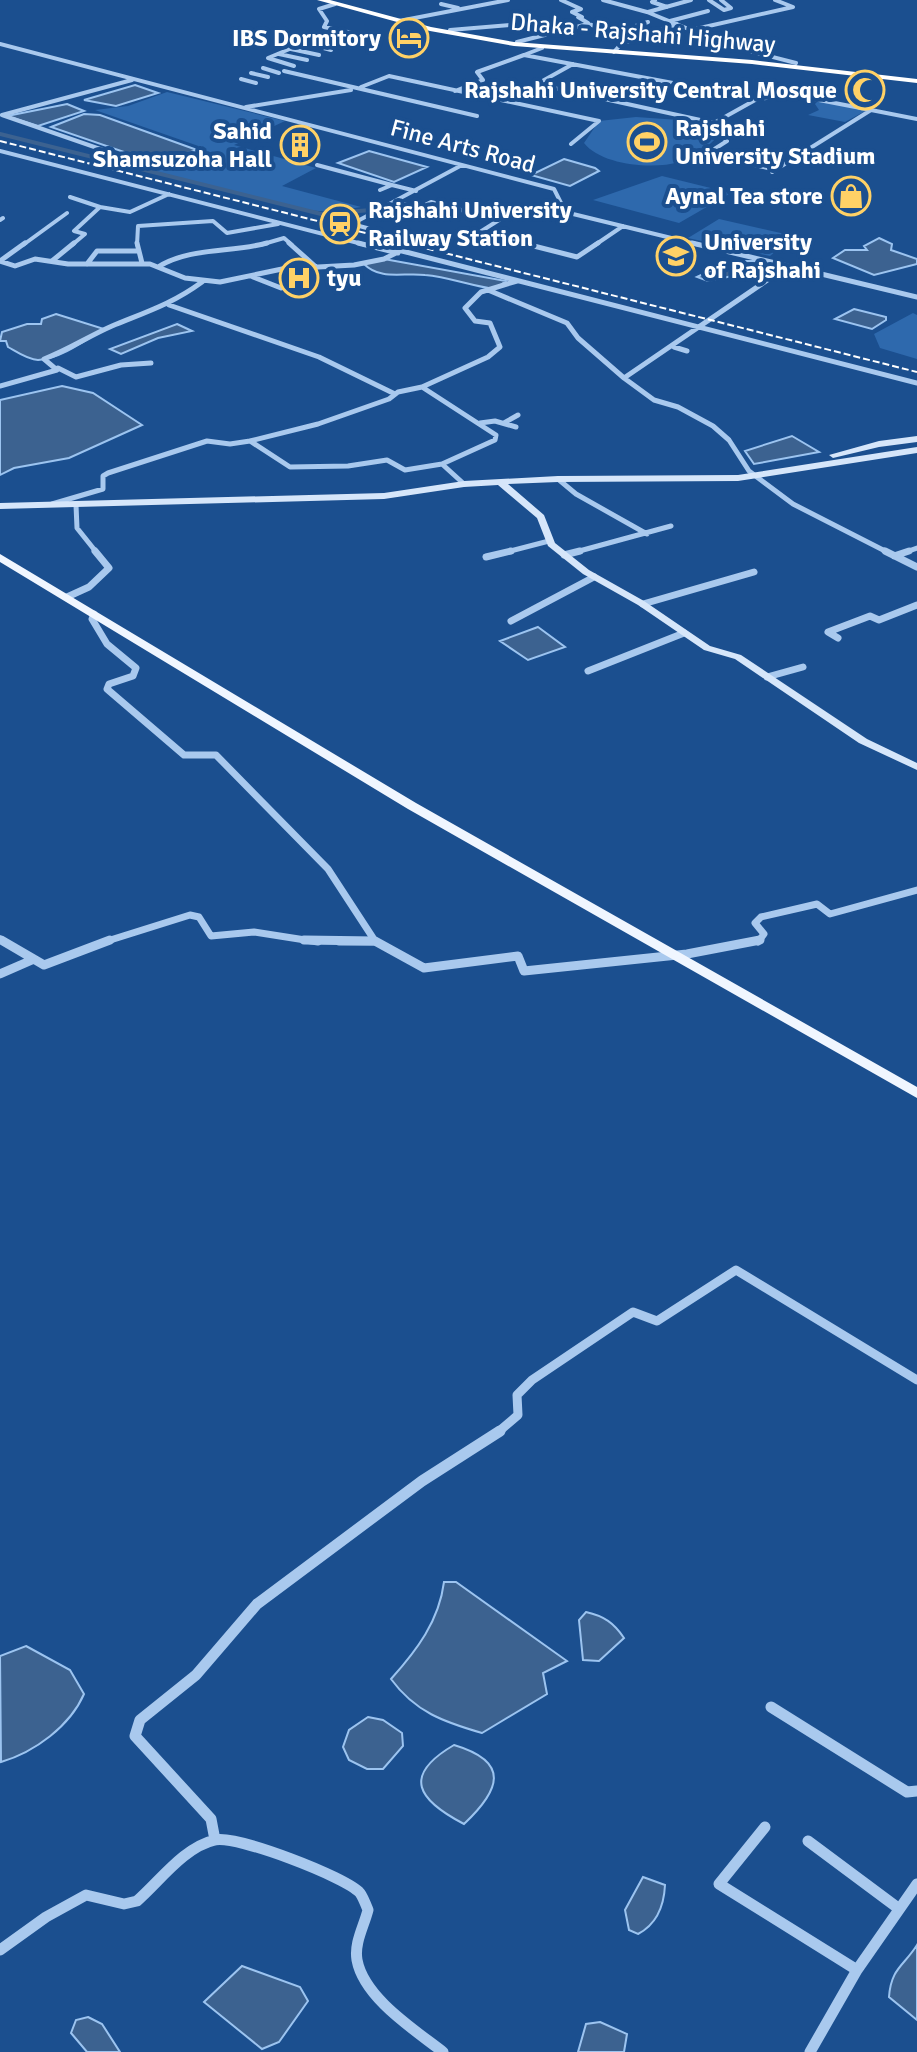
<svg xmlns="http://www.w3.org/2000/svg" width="917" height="2052" viewBox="0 0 917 2052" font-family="Signika,sans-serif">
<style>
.green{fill:#2e69ad}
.water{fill:#3c6290;stroke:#9cc4f0;stroke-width:2}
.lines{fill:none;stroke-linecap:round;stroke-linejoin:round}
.canal{stroke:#3c6290;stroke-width:4}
.street-far4{stroke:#a9c9ee;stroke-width:4}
.street-far3{stroke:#a9c9ee;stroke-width:5}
.street-far2{stroke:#a9c9ee;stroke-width:7}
.street-far1{stroke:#a9c9ee;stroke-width:9}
.street{stroke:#a9c9ee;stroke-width:11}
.secondary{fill:#d6e6fa;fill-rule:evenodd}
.primary{fill:#f0f6ff;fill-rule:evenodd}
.highway{fill:#fff;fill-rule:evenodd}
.rail{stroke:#fff;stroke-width:2;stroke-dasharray:7 3;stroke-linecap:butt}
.labels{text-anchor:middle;stroke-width:8;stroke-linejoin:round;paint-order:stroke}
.far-street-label{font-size:24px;fill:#fff;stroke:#1b4f8f}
.far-poi-label{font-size:24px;font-weight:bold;fill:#fff;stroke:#1b4f8f;text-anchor:end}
</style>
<rect width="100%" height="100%" fill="#1b4f8f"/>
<path class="green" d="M167 92 285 121 234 145 316 168 282 186 361 207 331 212 307 210 150 170 207 149 95 110 128 106Z
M819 100 867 110 845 122 808 115 819 110 815 104Z
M636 117 693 121 720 134C708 147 695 157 679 162 653 170 601 165 584 143L599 121Z
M662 176 731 193 679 223 593 200Z
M719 219 794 236 770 256 688 238Z
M913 313 917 315V359L880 348 874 334Z"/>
<path class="water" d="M135 85 158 93 116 106 84 100Z
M67 104 84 111 38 126 7 116Z
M84 114 100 115 197 150 156 163 51 127Z
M369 151 427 167 394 182 338 163Z
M564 159 595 168 599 171 570 186 531 175Z
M879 238 892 244 891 250 917 259V264L874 275 833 258 845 250H867L864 246Z
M384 259 506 281 495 289C471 286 449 277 425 275 404 272 381 281 364 264Z
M731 261H759L773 266 760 276 742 274 708 281 697 277Z
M854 309 886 317V320L872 329 835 319Z
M56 314 104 329C86 340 60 359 38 360 28 360 17 352 8 347L6 341H0L2 332 27 324H41L42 319Z
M177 324 192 331 158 338 121 354 110 349Z
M62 386 93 393 142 425 69 458 14 468 0 475V400Z
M792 436 819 452 754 464 745 451Z
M538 627 565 647 528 660 500 641Z
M444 1582H456L567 1661 543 1673 547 1694 482 1733C444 1722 415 1712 391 1679 417 1650 439 1621 444 1582Z
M586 1612C604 1616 614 1623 624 1638L599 1661 583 1660 579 1620Z
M26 1646 70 1670 84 1694C70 1726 35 1752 1 1762L0 1656Z
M368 1717 383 1720 402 1733 403 1746 383 1769H367L349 1760 343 1747 349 1730Z
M454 1745C511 1762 500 1790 464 1824 418 1800 401 1776 454 1745Z
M643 1877 665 1885C664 1906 657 1924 638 1934L629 1930 625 1910Z
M917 1945V2020L889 1997C891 1968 904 1966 917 1945Z
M242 1966 300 1987 308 2001 279 2042 262 2049 204 2002Z
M88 2017 102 2024 120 2052H87L71 2033 76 2020Z
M600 2022 627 2034 624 2052H578L586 2024Z"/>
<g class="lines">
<path class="canal" d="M0 134 321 214 384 209"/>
<path class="street-far4" d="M561 0 581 9 572 12 582 17H578L588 23 586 25
M603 0 647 12 730 46 796 63 794 66
M655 0 652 2 667 7
M709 0 724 10 731 8 721 0
M335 4 319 9 327 21 324 27 357 34
M441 4 458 8
M648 12 691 0
M399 21 508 0
M670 21 708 11
M450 30 533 23
M691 30 793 7 775 0
M617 32 648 22
M517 42 588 24 638 38
M305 43 331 50
M0 44 554 189 563 207 573 214 700 245
M542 48 524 55 758 99 793 95 871 110
M291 49 319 55
M614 52 621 44 677 24
M279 54 307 60
M294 66 268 58 316 38 336 43
M263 68 279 73
M284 71 477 116
M251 73 268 77
M241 79 256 83
M536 84 714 123 757 99
M537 84 573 64
M361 87 389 76 599 121 571 144
M455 91 483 80 477 72 524 55
M246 107 351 90
M2 115 155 168 203 151 200 148
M2 115 132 80
M0 151 366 245
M707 154 776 170
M691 164 727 141 712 126 714 123
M317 165 392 185
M772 172 871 110 917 119
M380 190 392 185 416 191
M70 197 100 207 74 231 85 234 72 245
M396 202 419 208 431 202 499 220 480 232 530 245
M100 207 130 212 169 194
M0 220 3 218
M23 245 67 213
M137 245 138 226 213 221 227 233 278 224
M260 245 284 238 292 245
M412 245 418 242 352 224 462 165
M595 245 623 226"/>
<path class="street-far3" d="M137 243 142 263
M289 243 316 267
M358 243 398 253
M522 243 577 257 598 243
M692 243 788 266 624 378 654 400 678 407 713 426 729 440 749 471 793 504 889 553
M402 251 917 383
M0 261 15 266 35 259 68 264H150L185 278 220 282 282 269 354 265 384 259 416 243
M0 261 25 243
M52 261 74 243
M87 264 97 251H139
M788 266 917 297
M158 267C190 247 231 253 267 243
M253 277 281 288
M488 290 567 323 578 338 624 378
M169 305 319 357 395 394
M674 347 687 351
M58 368 76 377 121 365 151 363
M0 386 57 370 44 359C68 350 89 336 112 326 146 312 172 304 202 282
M422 387 398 392 389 399 318 424 250 441 290 467 348 466 387 460 405 470 442 464
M480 423 495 421 516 427
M504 423 518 415
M558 479 576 494 647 534
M464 484 442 464 495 440 496 435 422 387 488 357 500 347 490 323 475 321 465 308 481 292 517 281
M52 504 103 489V476L108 473 207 441 230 444 250 441
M76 505 77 528 97 553
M503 553 549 541
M572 553 671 526
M903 553 917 548"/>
<path class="street-far2" d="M885 551 917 567
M564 555 580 551
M894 556 909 551
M486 557 511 551
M67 597 89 587 109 568 95 551
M643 604 754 572
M94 614 92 619 107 644 136 668 133 676 109 684 107 689 184 755H216L328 869 375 941
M511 621 594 577
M838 638 828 632 870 616 879 620 917 605
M588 671 684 633
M767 677 803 667
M0 939 4 942
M104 942 190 915 199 917 211 936 254 932 318 942
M339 942H376
M758 942 764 934 755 923 761 917 817 904 830 914 917 890"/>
<path class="street-far1" d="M1 940 44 965 110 940
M304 940 375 941 424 968 518 956 524 971 687 954 760 940
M0 974 32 960
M497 1433 518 1415 517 1395 532 1380 633 1312 657 1321 736 1270 917 1380"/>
<path class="street" d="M771 1707 907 1792 917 1791
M765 1827 719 1884 857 1970
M215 1840 211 1819 135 1736 140 1720 196 1675 257 1604 422 1481 500 1431
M808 1841 898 1908
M0 1950 46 1917 86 1895 124 1904 137 1901C160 1881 184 1847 215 1840 237 1835 346 1877 360 1893 363 1897 366 1905 368 1910 364 1926 354 1943 357 1960 364 1998 415 2030 443 2052
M810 2052 857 1970 917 1884"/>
<path class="secondary" d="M917 436V442L879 447 833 458 829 455 879 441Z
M917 447V453L738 481 558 482 508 484 544 515 555 543 589 570 644 601 710 646 741 655 867 739 917 763V770L859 743 735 659 704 650 638 605 583 574 548 546 537 518 498 485 464 487 384 499 0 509V503L384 493 464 481 558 476 738 475Z"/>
<path class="primary" d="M0 554 416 803 917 1087V1098L408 809 0 562Z"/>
<path class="highway" d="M317 0H330L431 27 514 42 752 60 917 79V83L752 64 514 46 430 31Z"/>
<path class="rail" d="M0 141 917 372"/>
</g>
<defs>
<symbol id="hotel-ring" viewBox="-11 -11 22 22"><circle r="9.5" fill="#1b4f8f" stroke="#ffd166" stroke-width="1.5"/><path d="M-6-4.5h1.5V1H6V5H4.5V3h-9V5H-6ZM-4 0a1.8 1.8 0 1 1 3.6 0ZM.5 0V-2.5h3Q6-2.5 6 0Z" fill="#ffd166"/></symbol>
<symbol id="mosque-ring" viewBox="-11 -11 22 22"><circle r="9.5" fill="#1b4f8f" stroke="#ffd166" stroke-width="1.5"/><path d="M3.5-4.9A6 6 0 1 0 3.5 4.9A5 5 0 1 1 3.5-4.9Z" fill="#ffd166"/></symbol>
<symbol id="stadium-ring" viewBox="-11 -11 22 22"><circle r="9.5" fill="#1b4f8f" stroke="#ffd166" stroke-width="1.5"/><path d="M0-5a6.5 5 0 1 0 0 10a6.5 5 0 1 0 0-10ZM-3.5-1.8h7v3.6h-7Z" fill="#ffd166"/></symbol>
<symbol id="building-ring" viewBox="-11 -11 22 22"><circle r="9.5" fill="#1b4f8f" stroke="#ffd166" stroke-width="1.5"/><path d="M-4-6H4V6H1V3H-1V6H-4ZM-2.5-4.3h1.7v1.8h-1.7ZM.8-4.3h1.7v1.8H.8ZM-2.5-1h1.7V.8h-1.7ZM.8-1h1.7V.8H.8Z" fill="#ffd166"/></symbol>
<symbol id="shop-ring" viewBox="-11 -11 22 22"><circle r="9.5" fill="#1b4f8f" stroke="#ffd166" stroke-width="1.5"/><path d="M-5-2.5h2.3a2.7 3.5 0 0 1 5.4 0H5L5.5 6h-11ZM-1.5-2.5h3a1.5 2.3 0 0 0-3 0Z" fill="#ffd166"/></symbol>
<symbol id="station-ring" viewBox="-11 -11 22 22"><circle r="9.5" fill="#1b4f8f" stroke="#ffd166" stroke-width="1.5"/><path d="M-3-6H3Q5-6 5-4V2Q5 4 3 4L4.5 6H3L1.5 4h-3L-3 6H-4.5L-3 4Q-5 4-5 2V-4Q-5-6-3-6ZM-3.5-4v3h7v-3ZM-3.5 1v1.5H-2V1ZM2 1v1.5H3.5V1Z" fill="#ffd166"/></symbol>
<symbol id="university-ring" viewBox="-11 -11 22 22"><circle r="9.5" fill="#1b4f8f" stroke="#ffd166" stroke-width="1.5"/><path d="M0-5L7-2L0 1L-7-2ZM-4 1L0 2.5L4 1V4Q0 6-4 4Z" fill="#ffd166"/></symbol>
<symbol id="hospital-ring" viewBox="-11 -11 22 22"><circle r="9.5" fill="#1b4f8f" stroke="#ffd166" stroke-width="1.5"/><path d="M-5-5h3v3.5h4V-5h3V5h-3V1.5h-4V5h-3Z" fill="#ffd166"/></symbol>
</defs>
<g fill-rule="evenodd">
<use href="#hotel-ring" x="387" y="16" width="44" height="44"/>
<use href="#mosque-ring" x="843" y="68" width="44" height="44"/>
<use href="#stadium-ring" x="625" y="120" width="44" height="44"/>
<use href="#building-ring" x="278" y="123" width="44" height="44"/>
<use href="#shop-ring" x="829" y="174" width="44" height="44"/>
<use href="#station-ring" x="318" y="202" width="44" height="44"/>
<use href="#university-ring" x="654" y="234" width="44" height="44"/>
<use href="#hospital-ring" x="277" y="256" width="44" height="44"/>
</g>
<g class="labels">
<g class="far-street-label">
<text transform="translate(643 33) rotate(5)" y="8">Dhaka - Rajshahi Highway</text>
<text transform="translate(463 146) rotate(15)" y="8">Fine Arts Road</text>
</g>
<g class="far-poi-label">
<text x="381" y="46">IBS Dormitory</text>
<text x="837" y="98">Rajshahi University Central Mosque</text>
<text x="675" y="136" text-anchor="start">Rajshahi<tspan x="675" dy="28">University Stadium</tspan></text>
<text x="272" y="139">Sahid<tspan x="272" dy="28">Shamsuzoha Hall</tspan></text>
<text x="823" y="204">Aynal Tea store</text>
<text x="368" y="218" text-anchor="start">Rajshahi University<tspan x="368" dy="28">Railway Station</tspan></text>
<text x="704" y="250" text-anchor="start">University<tspan x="704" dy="28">of Rajshahi</tspan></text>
<text x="327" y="286" text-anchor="start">tyu</text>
</g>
</g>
</svg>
